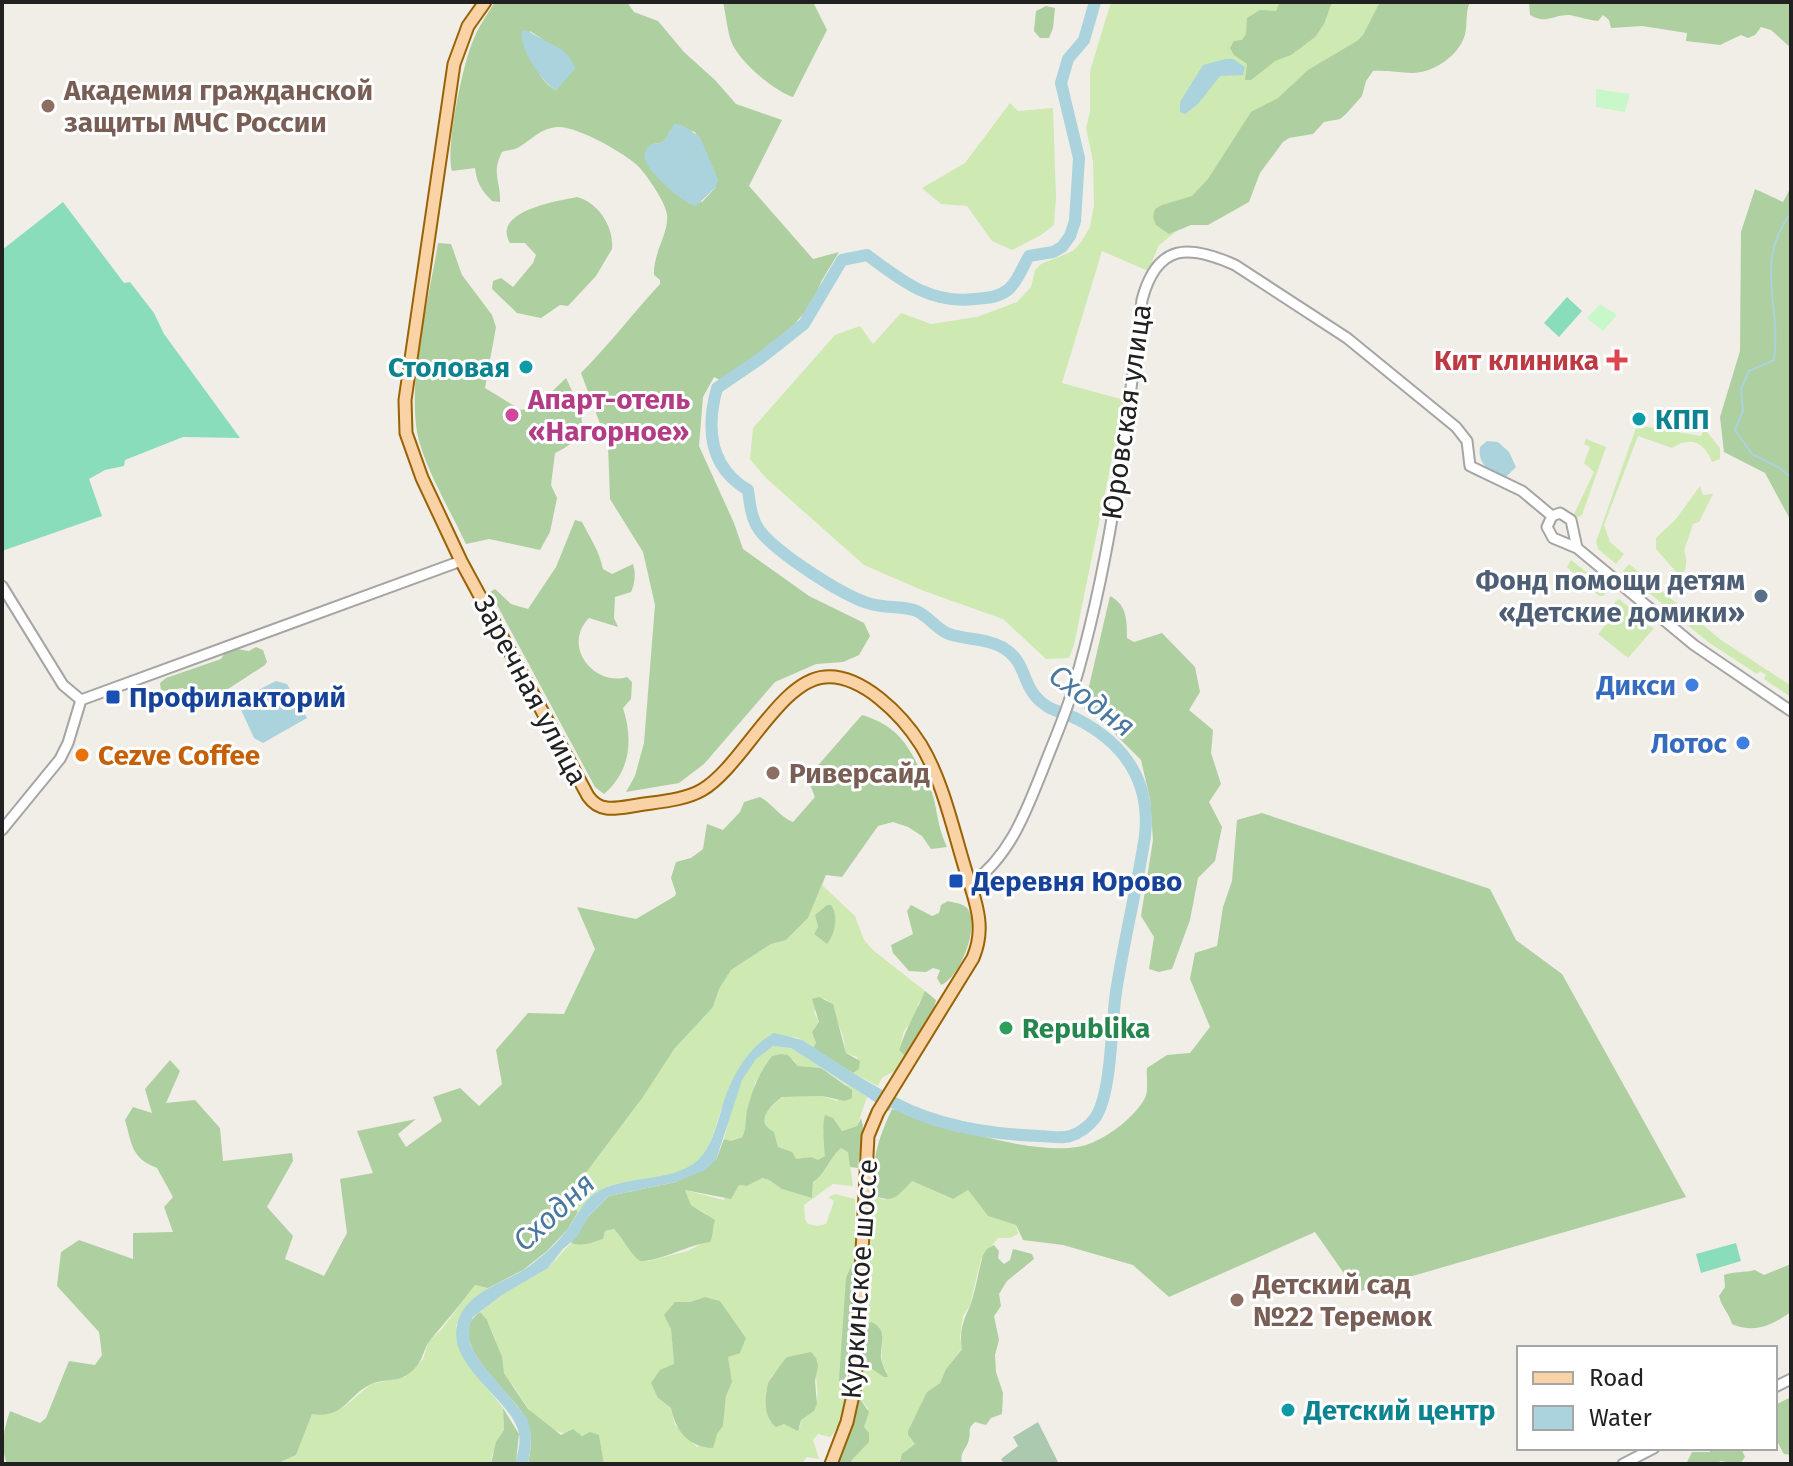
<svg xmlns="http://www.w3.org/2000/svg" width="1793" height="1466" viewBox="0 0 1793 1466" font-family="'Fira Sans',sans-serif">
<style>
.grass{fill:#cee9b1;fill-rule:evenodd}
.forest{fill:#aecf9f;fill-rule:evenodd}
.cemetery{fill:#aac9ae}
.park{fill:#c8f8ca}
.pitch{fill:#8addba}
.water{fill:#abd3dd}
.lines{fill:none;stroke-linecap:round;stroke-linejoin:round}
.stream{stroke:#abd3dd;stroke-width:2}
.river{stroke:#abd3dd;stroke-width:12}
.minor-casing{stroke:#a5a5a5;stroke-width:13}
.major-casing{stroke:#996305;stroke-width:15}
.minor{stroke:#fff;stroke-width:9}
.major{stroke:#f9d2a5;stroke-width:11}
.education-dot{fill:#8d6e63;stroke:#fff;stroke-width:3}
.health-dot{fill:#e0444e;stroke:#fff;stroke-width:3}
.culture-dot{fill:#0f9aa8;stroke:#fff;stroke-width:3}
.hotel-dot{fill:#d1479c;stroke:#fff;stroke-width:3}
.service-dot{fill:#5c6f8a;stroke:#fff;stroke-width:3}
.shop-dot{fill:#3f7fe0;stroke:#fff;stroke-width:3}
.transit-dot{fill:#1a4fb4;stroke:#fff;stroke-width:3}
.food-dot{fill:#e8710a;stroke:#fff;stroke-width:3}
.leisure-dot{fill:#2e9e5b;stroke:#fff;stroke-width:3}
.labels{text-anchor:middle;stroke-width:6;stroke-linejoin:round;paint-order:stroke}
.education-label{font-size:28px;font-weight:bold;fill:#785e54;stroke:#fff;text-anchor:start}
.health-label{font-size:28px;font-weight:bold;fill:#be3a42;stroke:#fff;text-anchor:end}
.culture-label{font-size:28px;font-weight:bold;fill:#0d838f;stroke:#fff;text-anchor:start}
.hotel-label{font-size:28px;font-weight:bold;fill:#b23c85;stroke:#fff;text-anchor:start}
.street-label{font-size:28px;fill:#212121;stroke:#fff}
.service-label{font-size:28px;font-weight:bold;fill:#4e5e75;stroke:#fff;text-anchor:end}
.shop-label{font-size:28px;font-weight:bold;fill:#366cbe;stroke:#fff;text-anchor:end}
.transit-label{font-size:28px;font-weight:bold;fill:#164399;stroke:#fff;text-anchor:start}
.food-label{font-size:28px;font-weight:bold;fill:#c56008;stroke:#fff;text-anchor:start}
.leisure-label{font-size:28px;font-weight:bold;fill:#27864d;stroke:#fff;text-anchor:start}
.water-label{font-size:30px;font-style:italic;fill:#49779f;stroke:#fff}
</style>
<rect width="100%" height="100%" fill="#f1eee8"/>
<path class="grass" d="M1111 2H1390L1268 160 1159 245 1148 271 1102 251 1062 383 1124 400 1074 645 1069 658 1046 659 1003 619 924 591 864 565 766 478 750 459 753 428 835 335 860 326 873 344 901 313 931 324 977 317 1017 302 1031 287 1035 270 1041 264 1073 251 1081 242 1090 227 1094 205 1093 161 1086 128 1090 112V71Z
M1010 103 1018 111 1053 108 1056 197 1054 225 1041 235 1012 250 992 241 967 206 941 204 922 188 965 163Z
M1637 425 1701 436 1703 432H1707L1720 448V459L1712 462C1704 442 1691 436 1672 448L1638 436 1604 525 1610 542 1624 554 1616 564 1598 549 1596 542Z
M1586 439 1606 447 1582 515 1578 517 1574 514 1594 472 1584 463 1590 447 1584 444Z
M1700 486 1703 495 1713 494 1699 522 1693 524 1684 551C1687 559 1687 564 1684 572L1677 573 1656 549V538L1676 519Z
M1571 560 1609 590 1603 596H1599L1567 567Z
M1629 564 1721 640 1790 685 1791 697 1764 679 1766 675 1760 671 1757 674 1708 642 1623 571Z
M1619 599 1643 619 1644 624 1654 628 1628 658 1598 634 1616 612 1610 607Z
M822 885 855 916 864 940 874 951 925 991 926 994 918 1004V1013L904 1031 899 1050 905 1056 895 1071C886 1076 882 1075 878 1086L853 1073 859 1069 857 1057 846 1053 843 1036 830 1002 823 998 814 1012 819 1022 812 1032 816 1043 813 1048 798 1038 770 1035C746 1055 731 1080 721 1110 715 1128 712 1146 698 1160 672 1185 620 1174 594 1194 588 1199 584 1207 578 1212L566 1199 643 1097 673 1049 713 1007 719 989 731 970 771 944 786 940 808 918ZM827 905H831C838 915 835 935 827 944L814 934 818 927 815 915Z
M773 1046 791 1048 867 1097 857 1126 841 1131 833 1118 823 1132 826 1140 825 1156 818 1161 811 1157 796 1159 778 1147 774 1132 767 1128 763 1122 764 1114 782 1097 822 1096 837 1101 847 1085 821 1068 798 1066 794 1060 780 1054 772 1056 755 1083 745 1135 731 1141 724 1139C733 1105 738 1065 773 1046Z
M841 1148 848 1151 853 1186 833 1184 804 1205 805 1219 808 1224 817 1226 826 1224 834 1201 828 1197 835 1194 855 1199V1253L842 1390C848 1402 841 1427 830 1437L818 1434 813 1440 819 1459 807 1457 801 1464H604L599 1435C555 1437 539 1429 517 1391 513 1384 505 1377 503 1370 498 1349 495 1329 480 1312L502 1295 548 1268 571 1243C582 1247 591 1243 603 1239L605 1231 614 1229 626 1240 629 1249 648 1261 688 1251 702 1243 707 1214 691 1205 685 1190 723 1200 739 1185 747 1186 761 1178 769 1180 782 1189 812 1198 813 1182C827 1174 829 1158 841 1148ZM705 1297 720 1301 746 1338 728 1357 732 1382 726 1395 723 1426 717 1434 697 1447 675 1425 671 1408 658 1398 674 1364 671 1329 690 1302ZM810 1353C815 1366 823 1402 812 1412 808 1415 804 1417 801 1420L800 1427 770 1422C766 1411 764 1387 771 1377 777 1370 782 1366 787 1357Z
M912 1181 952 1199 968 1190 988 1216 1016 1225 1018 1234 1010 1238H998L981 1259 970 1305 963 1316 960 1337 962 1348 946 1369 940 1383 927 1392 923 1404 911 1424 910 1438 916 1444 900 1458 899 1464H851L852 1460 869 1442 864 1427 868 1408 860 1399 863 1363 870 1369 888 1373C877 1360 884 1348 882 1333L867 1324 865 1327 871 1293 869 1256 872 1194 884 1200Z
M475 1285 488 1288 462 1314 456 1326 483 1383 503 1408 504 1430 492 1455 491 1464H276L296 1455 312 1414 344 1407 371 1384 405 1377 423 1359 429 1341 442 1329Z"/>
<path class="forest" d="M495 2H627L634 12 658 21 684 52 715 80 736 104 782 120 749 186 813 259 839 252 822 280 811 305 791 328 762 353 722 381 714 377 703 397 699 446 734 523 743 549 809 596 864 623 870 636 859 655 843 662 816 664 775 682 704 764 679 783 626 792 635 776 644 743 655 605 643 552 610 499 608 445 581 373C609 345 633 313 660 284V280L654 275C653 252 669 234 667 215 666 203 648 177 639 167 627 154 575 125 557 127 539 129 533 139 519 147 515 150 507 150 502 152 491 174 501 182 500 202L492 201C481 190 477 183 475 168L452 171C445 150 463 62 473 41 478 27 487 15 495 2ZM530 31 542 39 561 84 556 90C533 78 533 53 530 31ZM687 130 695 132 715 173 716 187 702 202 670 189 664 182 652 144C663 144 666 141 670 131Z
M723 2H813L827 30 793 97C774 91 738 61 731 41 727 29 726 15 723 2Z
M1280 2H1332L1324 24 1315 37 1291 55 1275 61 1251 80H1245L1247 64 1234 55 1230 48 1234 41 1242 40 1246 34 1247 18 1260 10 1276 11Z
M1380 2H1470C1464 14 1469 28 1463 40 1455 58 1432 73 1412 73 1399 73 1387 70 1373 71L1366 81 1362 96 1346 114 1340 119 1324 122 1313 134 1289 138 1283 142 1260 173 1249 202 1208 225H1191L1169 234 1156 225 1153 217 1155 209 1162 205 1192 196 1208 179 1251 112 1278 98 1308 70 1357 41 1363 35Z
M1529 2H1791V48L1771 30 1761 27 1755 35 1748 38 1741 35 1720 45 1686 41 1687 33 1642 26 1611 28 1609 20 1603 15 1598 21C1589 20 1580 17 1570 15 1554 14 1546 25 1530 15Z
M1046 6 1055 8 1053 28 1049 38H1040L1034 31 1036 11Z
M1791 187V521L1765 473 1724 452 1720 417 1740 351 1741 232 1755 189 1783 202Z
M577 197C599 203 614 227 612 249L596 276 568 306 560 305 541 318 517 313 492 289 493 281 501 278 513 287 533 263 536 255 525 243H510C491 211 558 201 577 197Z
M438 243 451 244 462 275 492 315 496 327 485 388 521 410 537 406 566 378C581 411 597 434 555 453L551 485 557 498 550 532 540 550 489 539 466 544C451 512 423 465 417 432 408 377 429 299 438 243Z
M575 520 582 522C590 538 599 550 603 569L612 574 633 564C636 574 635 583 631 592L615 597 614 618 618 627 589 618C561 647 595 687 627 677L632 682 631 699 623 708C633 739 631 771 604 794L595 787 490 592 495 589 511 604 528 609 556 567Z
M1110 596C1127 605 1127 620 1127 638L1134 642 1162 633 1195 667 1200 692 1189 710 1213 730 1211 753 1221 784 1209 802 1222 827 1215 861 1198 878 1190 920 1172 969 1159 972 1149 969 1154 937 1141 916 1153 840 1150 799 1141 760 1102 721 1084 708Z
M256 647 263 650 267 662 265 665 199 708 192 705 189 693 183 688 161 691 160 683 166 678 221 659 225 652 237 649 249 651Z
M862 715C888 723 902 735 914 758 922 774 932 786 935 804 938 820 940 832 947 847L931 849 922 836 908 827 893 822 878 826 842 877 826 875 808 918 786 940 771 944 731 970 719 989 713 1007 674 1049 643 1097 566 1199 578 1212 567 1230 547 1251 523 1270 488 1288 475 1285C461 1304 446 1321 431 1339 421 1352 425 1362 407 1375 397 1382 382 1379 371 1384 347 1396 344 1419 312 1414L296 1455 276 1464H7C0 1446 4 1429 10 1411L40 1423 46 1418 69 1361 95 1365 102 1355 99 1332 57 1286 61 1252 79 1240 133 1259V1233L173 1232 164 1207 173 1197 157 1168C131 1158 132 1144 125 1120L133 1107 152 1113 145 1089 170 1060 180 1071 166 1103 195 1100 220 1128 223 1161 292 1153 293 1161 267 1207 293 1236 285 1259 324 1276 347 1233 340 1179 373 1173 357 1131 416 1119 398 1134 406 1147 442 1121 433 1097 460 1088 479 1106 502 1084 496 1050 528 1013 564 1014 595 949 577 907 636 919 675 896 676 893 671 878 676 862 691 858 703 849 707 824 723 830 740 812 744 802 760 797C773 804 779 816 793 822L815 797 807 778Z
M1262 813 1490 889 1516 940 1562 974 1686 1197 1357 1292 1315 1232 1169 1297 1133 1265 1063 1245 1023 1240 1016 1225 988 1216 968 1190 953 1199 912 1181C897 1196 894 1205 872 1194 873 1158 877 1141 892 1109 940 1124 1027 1155 1077 1147 1100 1144 1134 1119 1145 1098 1149 1091 1146 1076 1147 1068L1167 1055 1190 1053 1210 1027 1190 979 1195 953 1217 946 1223 907 1232 881 1237 820Z
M948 901C954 903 961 903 966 907 982 923 960 978 941 985L937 978 940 970 933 968 926 972 909 971 893 953 891 945 913 934 907 911 911 905 932 916 939 913 941 905Z
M827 905H831C839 915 835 935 827 944L814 934 818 927 815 915Z
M925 991 936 1000 934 1008 905 1056 899 1050C906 1028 917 1011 925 991Z
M819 997 833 1004 846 1053 860 1061 859 1069 853 1073 813 1048 816 1043 812 1032 819 1022 812 999Z
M780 1054 788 1055 798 1066 821 1068 852 1090V1098L845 1101 822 1096 782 1097C769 1107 754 1122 774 1132L778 1147 792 1152 796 1159 811 1157 818 1160 825 1156C824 1146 822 1124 825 1115L833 1118 842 1131 857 1126 861 1118 863 1126 858 1168 850 1167 848 1152 841 1148C829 1158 826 1174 813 1182L812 1198 782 1189 769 1180 762 1178 747 1186 739 1185 731 1199 685 1190 691 1205 715 1220C712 1228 714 1234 710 1242 690 1244 662 1261 640 1261 629 1253 624 1239 614 1229L605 1231 603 1239C591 1243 582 1247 571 1243L589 1216 609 1196 676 1182 716 1160 724 1139 731 1141 742 1137C747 1129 745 1121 747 1111 752 1090 759 1073 772 1056Z
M994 1245 999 1251 998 1258 1004 1264 1010 1260 1013 1249 1032 1254 1034 1259 1007 1281 999 1294 1001 1306 994 1316 999 1340 995 1355 996 1372 1003 1393 1002 1414 991 1418 986 1425 975 1422C967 1429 971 1430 969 1439 967 1450 959 1451 962 1464H899L902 1454 915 1444 908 1435V1431L927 1392 940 1383 946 1369 962 1349C959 1332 963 1321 970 1306 976 1290 978 1272 983 1255L987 1249Z
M852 1264 854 1274 845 1392 839 1381 846 1278Z
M1791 1264V1312C1772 1325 1755 1334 1732 1324 1729 1313 1722 1308 1719 1296L1725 1287 1724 1275C1735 1271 1744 1273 1755 1270L1764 1275Z
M705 1297 720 1301 746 1338 740 1353 728 1357 732 1382 726 1396 723 1426 717 1434 713 1448C689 1447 676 1432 671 1408L658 1398 651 1383 660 1370 674 1364 671 1329 664 1315 675 1302H690Z
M480 1312 487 1320 502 1357 504 1373 528 1409 561 1435 573 1429 582 1436 590 1432 599 1435 604 1464H528C531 1449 533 1436 527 1421 517 1395 439 1340 480 1312Z
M871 1322C889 1330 880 1343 881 1358 882 1365 886 1371 888 1377H884L863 1363 865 1327Z
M811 1352 816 1358 818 1366 815 1381 817 1404 814 1411 801 1420 798 1431 784 1424 776 1427C763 1418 765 1397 768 1383 769 1381 784 1360 787 1357Z
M1791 1397V1455L1784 1454C1778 1443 1770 1431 1778 1418L1775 1416V1405Z
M860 1399 869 1412 864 1427 869 1433V1442L852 1460 851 1464H837Z
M503 1408 519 1434 516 1462 515 1464H491L496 1442 504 1430Z
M1710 1448H1741L1745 1457 1740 1464 1720 1461 1718 1464H1686L1692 1452H1710Z"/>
<path class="cemetery" d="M1038 1422 1059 1464H1004L1001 1459 1018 1446 1013 1437Z"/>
<path class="park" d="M1596 89 1630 94 1625 112 1596 107Z
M1600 304 1617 315 1603 331 1587 318Z"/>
<path class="pitch" d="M63 202 124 283 130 282 154 313 164 334 240 438 183 437 125 460 124 466 105 470 89 479 102 516 2 551V250Z
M1567 297 1582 311 1559 337 1544 323Z
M1736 1243 1741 1261 1701 1273 1696 1254Z"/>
<path class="water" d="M522 30C531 31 532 34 540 38 556 47 570 50 575 69L556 90C541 82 518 47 522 30Z
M1226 59H1233L1245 67 1243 75 1220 76 1198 104 1185 114 1180 112V102L1203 65Z
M674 124 682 125 700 137 718 180 716 187 696 206C683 204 651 174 646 162 643 156 645 155 646 149L652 144C667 145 667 135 674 124Z
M1487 441 1498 442 1509 452 1516 467 1507 476C1491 475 1477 464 1480 447Z
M276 681 287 684 307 718 263 743 254 738 237 701Z
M774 1033 802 1040 853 1073 891 1095 895 1101 889 1111 791 1048 773 1046 756 1059 742 1080 716 1160 705 1170 676 1182 609 1196 589 1216 577 1237 563 1249 548 1268 502 1295 473 1317 469 1328 470 1344 479 1360 527 1418C533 1435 531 1447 528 1464H515C517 1456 521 1442 519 1434 513 1400 448 1368 457 1326 463 1293 502 1284 525 1269 541 1258 558 1243 569 1227 576 1217 584 1201 594 1194 621 1174 672 1184 698 1160 711 1147 716 1128 721 1111 729 1081 746 1048 774 1033Z"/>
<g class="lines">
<path class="stream" d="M1791 213C1753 264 1782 304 1774 360L1749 371 1741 389 1743 411 1735 430 1752 454 1780 468 1791 478"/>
<path class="river" d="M882 1096C929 1125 985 1134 1040 1136 1049 1136 1061 1139 1070 1136 1080 1133 1089 1126 1095 1118 1112 1094 1111 1024 1116 992 1124 940 1137 888 1145 836 1151 781 1124 743 1077 719 1068 714 1057 712 1048 707 1018 688 1031 664 1002 647 986 638 966 640 949 634 936 629 927 614 914 610 900 606 885 608 871 604 844 597 777 553 760 531 751 519 750 504 748 490 709 467 706 428 717 388L761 358 804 324 842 260 867 255C901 280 929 304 974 299 987 298 998 298 1009 289 1018 281 1023 266 1029 256L1053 252 1062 247 1070 236 1075 221 1079 158 1061 83 1068 59 1084 40 1095 2"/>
<defs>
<path id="minor" d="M1577 548 1571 520 1560 513 1552 516 1547 527 1553 538 1577 548 1694 645 1791 711
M2 586 63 685 81 700
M81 700 461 561
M2 830 60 759 68 743 81 700
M970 885C1010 856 1025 814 1043 769 1053 743 1065 716 1073 689 1111 563 1126 430 1142 300 1157 243 1189 244 1235 265L1347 338 1456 427 1467 441 1470 466 1522 491 1552 516
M1775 1387 1791 1379
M1623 1464 1654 1448"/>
<path id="major" d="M485 2 468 26 454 64 405 400 406 433 422 478 461 561 588 796C599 812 614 809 632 806 654 802 683 801 702 790 742 767 780 680 825 677 862 674 902 715 921 745 942 780 952 825 964 865 969 883 978 903 979 923 980 936 978 946 973 958L878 1112 868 1136 855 1386 847 1422 831 1464"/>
</defs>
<use href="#minor" class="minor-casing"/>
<use href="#major" class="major-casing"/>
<use href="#minor" class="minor"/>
<use href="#major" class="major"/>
</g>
<g class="education-dot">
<circle cx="48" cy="106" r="8"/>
<circle cx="773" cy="773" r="8"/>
<circle cx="1237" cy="1300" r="8"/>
</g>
<path class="health-dot" d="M1613 348h8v8h8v8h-8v8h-8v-8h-8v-8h8z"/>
<g class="culture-dot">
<circle cx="526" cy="367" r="8"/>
<circle cx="1639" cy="419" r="8"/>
<circle cx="1288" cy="1410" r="8"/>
</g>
<circle class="hotel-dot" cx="512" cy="415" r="8"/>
<circle class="service-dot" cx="1761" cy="596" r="8"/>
<g class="shop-dot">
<circle cx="1692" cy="685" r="8"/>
<circle cx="1743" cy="743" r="8"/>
</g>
<g class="transit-dot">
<rect x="105" y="689" width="16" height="16" rx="4"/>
<rect x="948" y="873" width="16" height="16" rx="4"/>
</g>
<circle class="food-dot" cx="82" cy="755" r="8"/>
<circle class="leisure-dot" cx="1006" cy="1028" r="8"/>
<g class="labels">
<g class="education-label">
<text x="64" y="100">Академия гражданской<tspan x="64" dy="32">защиты МЧС России</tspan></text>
<text x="789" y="783">Риверсайд</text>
<text x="1253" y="1294">Детский сад<tspan x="1253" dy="32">№22 Теремок</tspan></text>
</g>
<g class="health-label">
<text x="1599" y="370">Кит клиника</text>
</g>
<g class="culture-label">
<text x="510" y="377" text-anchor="end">Столовая</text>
<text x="1655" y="429">КПП</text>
<text x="1304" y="1420">Детский центр</text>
</g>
<g class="hotel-label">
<text x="528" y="409">Апарт-отель<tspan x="528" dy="32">«Нагорное»</tspan></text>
</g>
<g class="street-label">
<text transform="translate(1126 412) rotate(-82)" y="10">Юровская улица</text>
<text transform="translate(531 690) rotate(62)" y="10">Заречная улица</text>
<text transform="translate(859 1279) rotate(-86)" y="10">Куркинское шоссе</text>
</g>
<g class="service-label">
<text x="1745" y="590">Фонд помощи детям<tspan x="1745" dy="32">«Детские домики»</tspan></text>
</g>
<g class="shop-label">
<text x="1676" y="695">Дикси</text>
<text x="1727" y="753">Лотос</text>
</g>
<g class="transit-label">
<text x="129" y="707">Профилакторий</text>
<text x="972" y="891">Деревня Юрово</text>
</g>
<g class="food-label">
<text x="98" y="765">Cezve Coffee</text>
</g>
<g class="leisure-label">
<text x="1022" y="1038">Republika</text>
</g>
<g class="water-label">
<text transform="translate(1092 701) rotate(37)" y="10">Сходня</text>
<text transform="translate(554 1212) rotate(-43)" y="10">Сходня</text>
</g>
</g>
<rect width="1793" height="1466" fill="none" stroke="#212121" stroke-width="8"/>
<rect x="1517" y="1346" width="260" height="104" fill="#ffffff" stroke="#a6a6a6" stroke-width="2"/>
<rect x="1533" y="1372" width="40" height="12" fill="#f9d2a5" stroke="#a6a6a6" stroke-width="2"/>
<text x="1589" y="1386" font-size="24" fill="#212121">Road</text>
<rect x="1533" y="1406" width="40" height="24" fill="#abd3dd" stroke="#a6a6a6" stroke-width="2"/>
<text x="1589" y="1426" font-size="24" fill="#212121">Water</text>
</svg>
